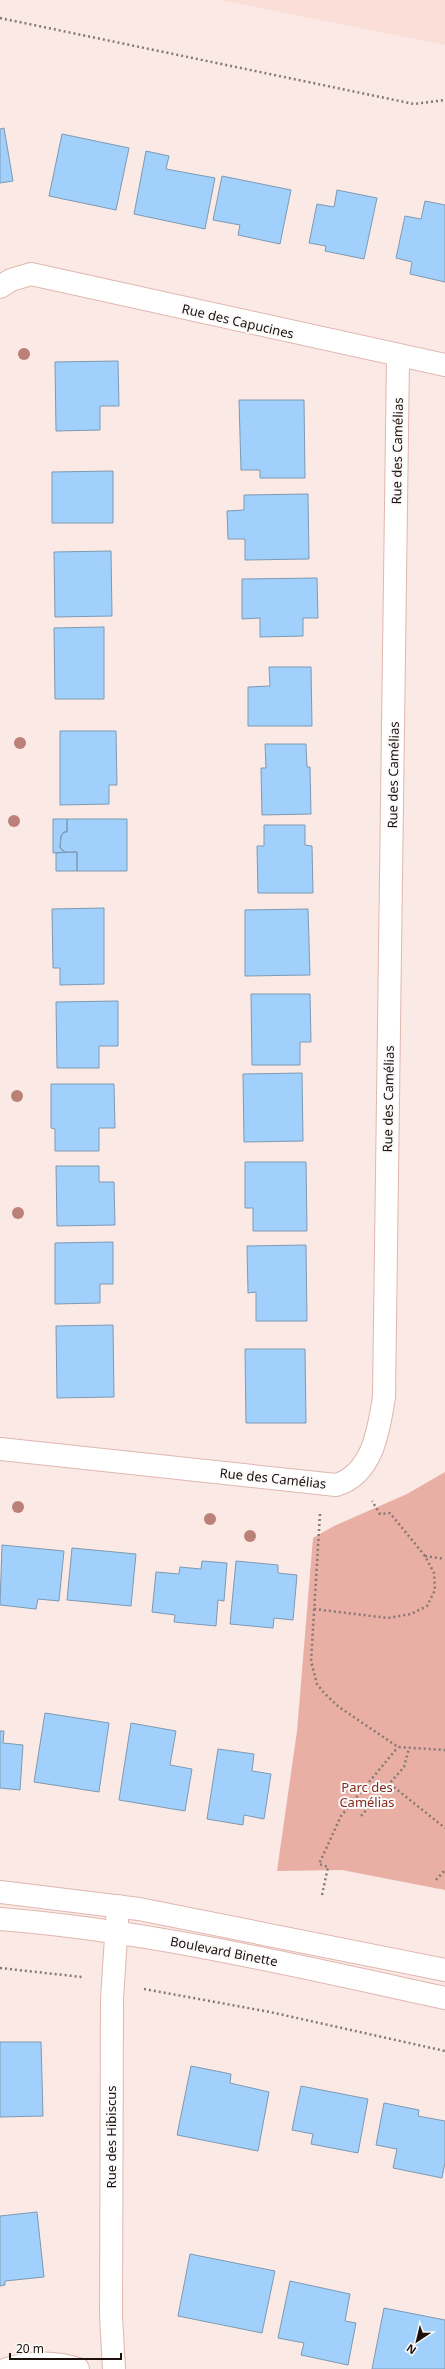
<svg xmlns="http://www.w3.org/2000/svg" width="445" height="2369" viewBox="0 0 445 2369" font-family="'Noto Sans',sans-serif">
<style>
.built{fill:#fcded8}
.green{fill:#e9afa4}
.building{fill:#a0d0fb;stroke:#7e9ab3}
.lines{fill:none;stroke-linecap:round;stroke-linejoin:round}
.street-casing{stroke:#e0b7af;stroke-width:24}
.secondary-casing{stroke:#e0b7af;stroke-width:24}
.path{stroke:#877875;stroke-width:2.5;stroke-dasharray:2 3;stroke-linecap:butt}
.street{stroke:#fff;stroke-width:22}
.secondary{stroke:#fff;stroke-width:22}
.tree{fill:#bb8077}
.labels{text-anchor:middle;stroke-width:4;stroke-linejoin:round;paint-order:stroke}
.street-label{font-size:13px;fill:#1d100d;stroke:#fafafa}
.park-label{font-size:13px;fill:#872b1d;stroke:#fafafa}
</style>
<rect width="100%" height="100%" fill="#fae9e5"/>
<path class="built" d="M221 0H445V45Z"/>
<path class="green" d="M445 1472V1890L342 1870 277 1871 297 1731 313 1538 334 1526 407 1494Z"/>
<path class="building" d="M4 128 13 181 0 183V129Z
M62 134 129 148 116 210 49 196Z
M146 151 169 156 166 169 215 178 205 229 134 214Z
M222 176 291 190 280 244 238 235 240 225 213 220Z
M337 190 377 198 364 259 325 251 326 246 309 243 317 204 334 207Z
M425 201 445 205V282L410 274 412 262 396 258 405 216 421 219Z
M118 361 119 406H100V430L56 431 55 362Z
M239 400H304L305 478H260V470H241Z
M113 471V523H52V472Z
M308 494 309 559 245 560V539H228L227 511 244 510V495Z
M111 551 112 616 55 617 54 552Z
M317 578 318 618H303V636L260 637V618L242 619V579Z
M104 627V699H55L54 628Z
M269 667H311L312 726H248V687L270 686Z
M60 731H116L117 785H109V804L60 805Z
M265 744H306L307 767H310L311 814 262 815 261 768H266Z
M53 819H67V832H64L61 836 60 848 65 852 53 853Z
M67 819H127V871H77V852H65L60 848 61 836 64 832H67Z
M264 825H305V845L312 846 313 893H258L257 846H264Z
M77 852V871H56V853Z
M104 908V984L60 985V968H53L52 909Z
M308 909 310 975 245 976V910Z
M251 994H310L311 1042H300V1065H252Z
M118 1001V1046H99V1068H57L56 1002Z
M302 1073 303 1141 244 1142 243 1074Z
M51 1084H114L115 1128H99V1151H55V1129L51 1128Z
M245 1162H306L307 1231H253V1208H245Z
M56 1166H99V1182H114L115 1225 57 1226Z
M113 1242V1284H100V1303L55 1304V1243Z
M306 1245 307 1321H256V1292L248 1293 247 1246Z
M113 1325 114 1397 57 1398 56 1326Z
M245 1349H305L306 1423H246Z
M2 1545 64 1551 59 1601 38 1599 36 1609 0 1605Z
M72 1548 136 1554 131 1606 67 1600Z
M202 1561 227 1563 224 1601 218 1600 216 1626 174 1622 175 1615 152 1612 156 1572 179 1574 180 1567 201 1569Z
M236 1561 278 1565V1573L297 1575 293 1620 274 1618 273 1628 230 1624Z
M45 1713 109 1723 99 1792 34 1782Z
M131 1723 176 1731 170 1765 192 1769 185 1811 119 1800Z
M0 1731H4L3 1743 23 1745 20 1790 0 1788Z
M218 1749 254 1754 252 1771 271 1774 264 1819 244 1815 243 1825 207 1819Z
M0 2042H41L43 2116 0 2117Z
M191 2066 231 2074 230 2083 269 2092 258 2151 177 2135Z
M301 2086 368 2099 358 2153 311 2144 313 2134 292 2130Z
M384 2103 419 2110 418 2116 445 2121V2162L442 2178 393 2168 397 2149 376 2145Z
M37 2212 44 2277 5 2281V2285L0 2286V2216Z
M190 2254 275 2271 262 2333 178 2316Z
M290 2281 350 2294 345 2321 356 2323 348 2365 301 2355 304 2343 278 2338Z
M384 2308 445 2320V2369H372Z"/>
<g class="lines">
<defs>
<path id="street" d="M0 287 11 280 31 274 445 365
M0 1449 336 1485C373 1474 379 1429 384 1397L398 357
M7 2369C31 2362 54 2361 78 2369
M114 2369 111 2316 112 1999 118 1906"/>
<path id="secondary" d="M0 1892 139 1909 445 1970
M0 1919C151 1931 298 1966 445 1998"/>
</defs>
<use href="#street" class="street-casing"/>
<use href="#secondary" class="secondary-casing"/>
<path class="path" d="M0 18 414 104 445 100
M320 1514 311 1661 317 1684 325 1694 339 1707 398 1747 445 1750
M425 1556 445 1559
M314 1609 388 1618 411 1614 427 1606 435 1590 434 1573 425 1556 390 1513 380 1514 372 1501
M390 1784 445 1828
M361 1816 404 1767 409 1748
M436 1880 445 1870
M322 1895 328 1867 319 1864 341 1816 398 1747
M0 1968 82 1977
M144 1989 270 2012 445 2051"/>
<use href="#street" class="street"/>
<use href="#secondary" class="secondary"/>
</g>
<g class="tree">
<circle cx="24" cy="354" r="6"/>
<circle cx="20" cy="743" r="6"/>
<circle cx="14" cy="821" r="6"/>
<circle cx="17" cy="1096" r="6"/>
<circle cx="18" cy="1213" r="6"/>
<circle cx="18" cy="1507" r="6"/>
<circle cx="210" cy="1519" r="6"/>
<circle cx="250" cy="1536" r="6"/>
</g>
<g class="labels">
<g class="street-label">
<text transform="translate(238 321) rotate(13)" y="5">Rue des Capucines</text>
<text transform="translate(397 451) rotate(-89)" y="5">Rue des Camélias</text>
<text transform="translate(393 775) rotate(-89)" y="5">Rue des Camélias</text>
<text transform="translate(388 1099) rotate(-89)" y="5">Rue des Camélias</text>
<text transform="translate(273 1478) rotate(6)" y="5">Rue des Camélias</text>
<text transform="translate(224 1951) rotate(11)" y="5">Boulevard Binette</text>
<text transform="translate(111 2137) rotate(-90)" y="5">Rue des Hibiscus</text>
</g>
<g class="park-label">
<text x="367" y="1792">Parc des<tspan x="367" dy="15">Camélias</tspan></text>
</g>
</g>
<g transform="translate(417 2341) rotate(215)" stroke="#fafafa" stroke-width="3" paint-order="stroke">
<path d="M0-3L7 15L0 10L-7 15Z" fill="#1d100d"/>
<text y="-6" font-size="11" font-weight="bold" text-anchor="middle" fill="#1d100d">N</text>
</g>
<path d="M10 2353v6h111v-6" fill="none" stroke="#1d100d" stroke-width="2"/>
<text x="16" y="2353" font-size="12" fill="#1d100d" stroke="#fafafa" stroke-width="3" paint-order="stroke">20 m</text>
</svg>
